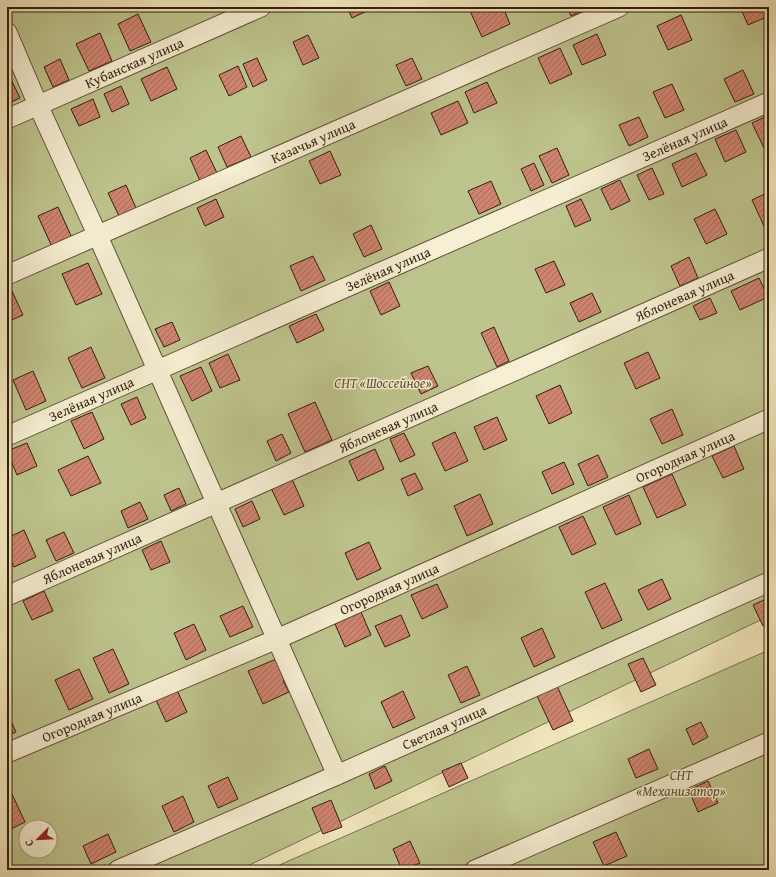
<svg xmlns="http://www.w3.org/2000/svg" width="776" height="877" viewBox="0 0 776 877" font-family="'Gentium Book Plus',serif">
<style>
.garden{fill:#bec48d;stroke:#78714d;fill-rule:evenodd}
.building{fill:url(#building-hatch);stroke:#331e0d}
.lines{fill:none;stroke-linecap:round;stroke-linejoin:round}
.street-casing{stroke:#625039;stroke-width:21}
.street{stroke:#f6efd3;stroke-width:19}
.labels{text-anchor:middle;stroke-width:3;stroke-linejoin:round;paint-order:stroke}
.street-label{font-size:14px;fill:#331e0d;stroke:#f6efd3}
.park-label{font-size:14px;font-style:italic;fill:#5d5033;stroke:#f6efd3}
</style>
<defs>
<pattern id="building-hatch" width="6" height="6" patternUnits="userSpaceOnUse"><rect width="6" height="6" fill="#cf8470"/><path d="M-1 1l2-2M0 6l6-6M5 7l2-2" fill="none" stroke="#a96b5a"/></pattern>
</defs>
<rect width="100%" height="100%" fill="#f1e6bc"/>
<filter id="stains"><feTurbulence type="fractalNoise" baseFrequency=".005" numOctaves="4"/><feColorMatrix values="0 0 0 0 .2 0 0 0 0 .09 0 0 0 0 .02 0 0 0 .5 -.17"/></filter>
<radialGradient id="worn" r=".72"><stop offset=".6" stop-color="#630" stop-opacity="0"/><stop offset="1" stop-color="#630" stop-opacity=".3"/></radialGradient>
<path class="garden" d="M7 7H769V616L239 870H7ZM26 827H50V851H26Z
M769 650V870H268Z"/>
<path class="building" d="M347 7H365L367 11 352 18Z
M478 7H503L510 24 482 37 470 11Z
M567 7H590L571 16Z
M740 7H767L769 16 748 25Z
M138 14 151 42 130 51 118 24Z
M681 15 692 40 668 50 657 26Z
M100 33 112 61 89 71 76 44Z
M597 34 606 55 582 65 573 45Z
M308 35 319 58 303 65 293 42Z
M560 48 572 74 550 84 538 58Z
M257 58 267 80 253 87 243 64Z
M412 58 422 79 406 86 396 65Z
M60 59 69 80 53 87 44 67Z
M238 66 247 87 229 96 219 75Z
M167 67 177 89 151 101 141 79Z
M743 70 754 94 735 102 724 79Z
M7 73H8L20 98 7 104Z
M487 82 497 103 474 113 465 92Z
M672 84 684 110 665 118 653 92Z
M121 86 129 104 112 112 104 94Z
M93 99 100 117 79 126 71 109Z
M458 101 468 123 441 135 431 113Z
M769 115V146L764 148 752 123Z
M639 117 648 137 629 146 619 125Z
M736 130 746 152 725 162 715 139Z
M241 136 251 157 227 167 218 147Z
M557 148 569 175 552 183 539 156Z
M206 150 217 173 200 181 190 158Z
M330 151 341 175 320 184 309 161Z
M696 153 707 175 682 187 672 164Z
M534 163 544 185 531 191 521 169Z
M652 168 664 194 649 200 637 175Z
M620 180 630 201 611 210 601 189Z
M491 181 501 204 479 214 468 191Z
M126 185 136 208 119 216 108 193Z
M769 192V224L764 226 752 200Z
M216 199 224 217 205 226 197 208Z
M581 199 591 220 575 227 566 206Z
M58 207 72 238 52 247 38 216Z
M715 209 727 234 706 244 694 219Z
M371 225 382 249 364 257 353 234Z
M313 256 325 280 301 291 290 266Z
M689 257 698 278 680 286 671 266Z
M554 261 565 285 546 293 535 269Z
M88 263 102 294 76 305 62 274Z
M759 278 768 297 740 310 731 291Z
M389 282 400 306 381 315 370 291Z
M12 291 23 315 7 322V293Z
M592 293 601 312 579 322 570 303Z
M710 298 717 313 700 320 693 306Z
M316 314 324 330 297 343 289 326Z
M172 322 180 340 164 347 155 329Z
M494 327 509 361 497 367 481 333Z
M91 347 105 378 82 388 68 358Z
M648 352 660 378 636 389 624 363Z
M228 354 240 380 220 388 209 363Z
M428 366 438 386 421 394 411 373Z
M201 367 212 391 192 401 180 376Z
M33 371 46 401 26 410 13 380Z
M560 385 572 413 549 424 536 396Z
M137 397 146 418 131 425 121 404Z
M315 402 332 440 305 452 288 414Z
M672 409 683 435 662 444 650 419Z
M92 412 104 439 84 449 71 421Z
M497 417 507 440 484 450 474 427Z
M455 432 468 461 445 471 432 443Z
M404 433 415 455 400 462 390 439Z
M282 434 291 453 276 461 267 441Z
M27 443 37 466 17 475 7 451Z
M734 446 744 469 723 478 712 456Z
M375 449 384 469 358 481 349 461Z
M598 455 608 477 588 486 578 464Z
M88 456 101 483 71 496 58 470Z
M564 462 574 484 552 494 542 472Z
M415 473 423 489 408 496 401 479Z
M672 474 686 505 657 518 643 487Z
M292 479 304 506 284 515 271 488Z
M179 488 186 504 171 511 164 495Z
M480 494 493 524 467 536 454 506Z
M629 495 641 524 616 535 603 507Z
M252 501 260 519 243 527 235 509Z
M140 502 148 519 128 528 121 511Z
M583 516 596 544 572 555 559 527Z
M24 530 36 557 14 567 7 553V538Z
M64 532 74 553 56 561 46 540Z
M161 541 170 562 151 570 142 550Z
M369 542 381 569 357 580 345 553Z
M662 579 671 599 648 610 638 590Z
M605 583 622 620 602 629 585 592Z
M437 584 448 607 422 619 411 595Z
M44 591 53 611 32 620 23 601Z
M768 598 769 623 763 626 753 605Z
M243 606 253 627 230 637 220 616Z
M361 612 371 635 345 647 335 624Z
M401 615 410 636 385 647 375 626Z
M194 624 206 650 186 660 174 633Z
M542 628 555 657 534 667 521 638Z
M113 649 129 684 109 693 93 658Z
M643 658 656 685 641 692 628 664Z
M276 659 288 678 283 681 289 692 263 704 248 671Z
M467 666 480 695 461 703 448 675Z
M79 669 93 699 69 710 55 680Z
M557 686 573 721 553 730 537 696Z
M177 690 187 712 166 722 156 700Z
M403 691 415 718 393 728 381 702Z
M7 712 16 732 7 736Z
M701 722 708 737 693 745 686 729Z
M649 749 658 769 636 778 628 759Z
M461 763 468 778 449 787 442 771Z
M385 766 392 781 375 789 369 774Z
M228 777 238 799 218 808 208 786Z
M708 781 718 803 698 812 689 790Z
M12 794 25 822 7 831V797Z
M183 796 194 822 174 832 162 806Z
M331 800 342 827 323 834 312 808Z
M616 832 627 856 604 866 593 842Z
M108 834 116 852 91 864 83 846Z
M410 841 420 863 402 870 393 849Z"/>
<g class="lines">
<defs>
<g id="street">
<path d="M7 32 38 105 97 234 337 775"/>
<path id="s1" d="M7 119 261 7"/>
<path id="s2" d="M7 275 619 7"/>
<path id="s3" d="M7 436 769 102"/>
<path id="s4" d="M7 596 769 258"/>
<path id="s5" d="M7 753 277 639 769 419"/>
<path id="s6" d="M118 870 337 775 769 582"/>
<path d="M475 870 769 742"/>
</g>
</defs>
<use href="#street" class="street-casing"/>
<use href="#street" class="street"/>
</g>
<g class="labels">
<g class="street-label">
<text dy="5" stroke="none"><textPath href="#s1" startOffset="139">Кубанская улица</textPath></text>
<text dy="5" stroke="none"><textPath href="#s3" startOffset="740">Зелёная улица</textPath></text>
<text dy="5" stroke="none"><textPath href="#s2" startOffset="334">Казачья улица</textPath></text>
<text dy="5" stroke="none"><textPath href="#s3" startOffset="416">Зелёная улица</textPath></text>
<text dy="5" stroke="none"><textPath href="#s4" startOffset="741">Яблоневая улица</textPath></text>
<text dy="5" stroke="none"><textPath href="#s3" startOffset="92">Зелёная улица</textPath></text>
<text dy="5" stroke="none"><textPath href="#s4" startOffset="417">Яблоневая улица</textPath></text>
<text dy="5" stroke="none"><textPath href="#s5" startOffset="740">Огородная улица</textPath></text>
<text dy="5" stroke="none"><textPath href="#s4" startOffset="93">Яблоневая улица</textPath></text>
<text dy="5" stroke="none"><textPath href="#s5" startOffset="416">Огородная улица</textPath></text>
<text dy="5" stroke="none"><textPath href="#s5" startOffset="92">Огородная улица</textPath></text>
<text dy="5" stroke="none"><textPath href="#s6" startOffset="356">Светлая улица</textPath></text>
</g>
<g class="park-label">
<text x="383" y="388">СНТ «Шоссейное»</text>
<text x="681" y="780">СНТ<tspan x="681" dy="16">«Механизатор»</tspan></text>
</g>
</g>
<rect width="776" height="877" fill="none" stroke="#f1e6bc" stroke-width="24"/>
<rect x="8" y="8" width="760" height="861" fill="none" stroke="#331e0d" stroke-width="2"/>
<rect x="12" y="12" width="752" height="853" fill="none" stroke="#331e0d"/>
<g transform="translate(38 839) rotate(246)"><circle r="19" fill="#f6efd3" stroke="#a89b84"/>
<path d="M0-3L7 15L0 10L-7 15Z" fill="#8f2418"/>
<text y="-6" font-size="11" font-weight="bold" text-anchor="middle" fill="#331e0d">С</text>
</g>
<rect width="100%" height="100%" filter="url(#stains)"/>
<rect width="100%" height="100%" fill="url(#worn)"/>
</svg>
